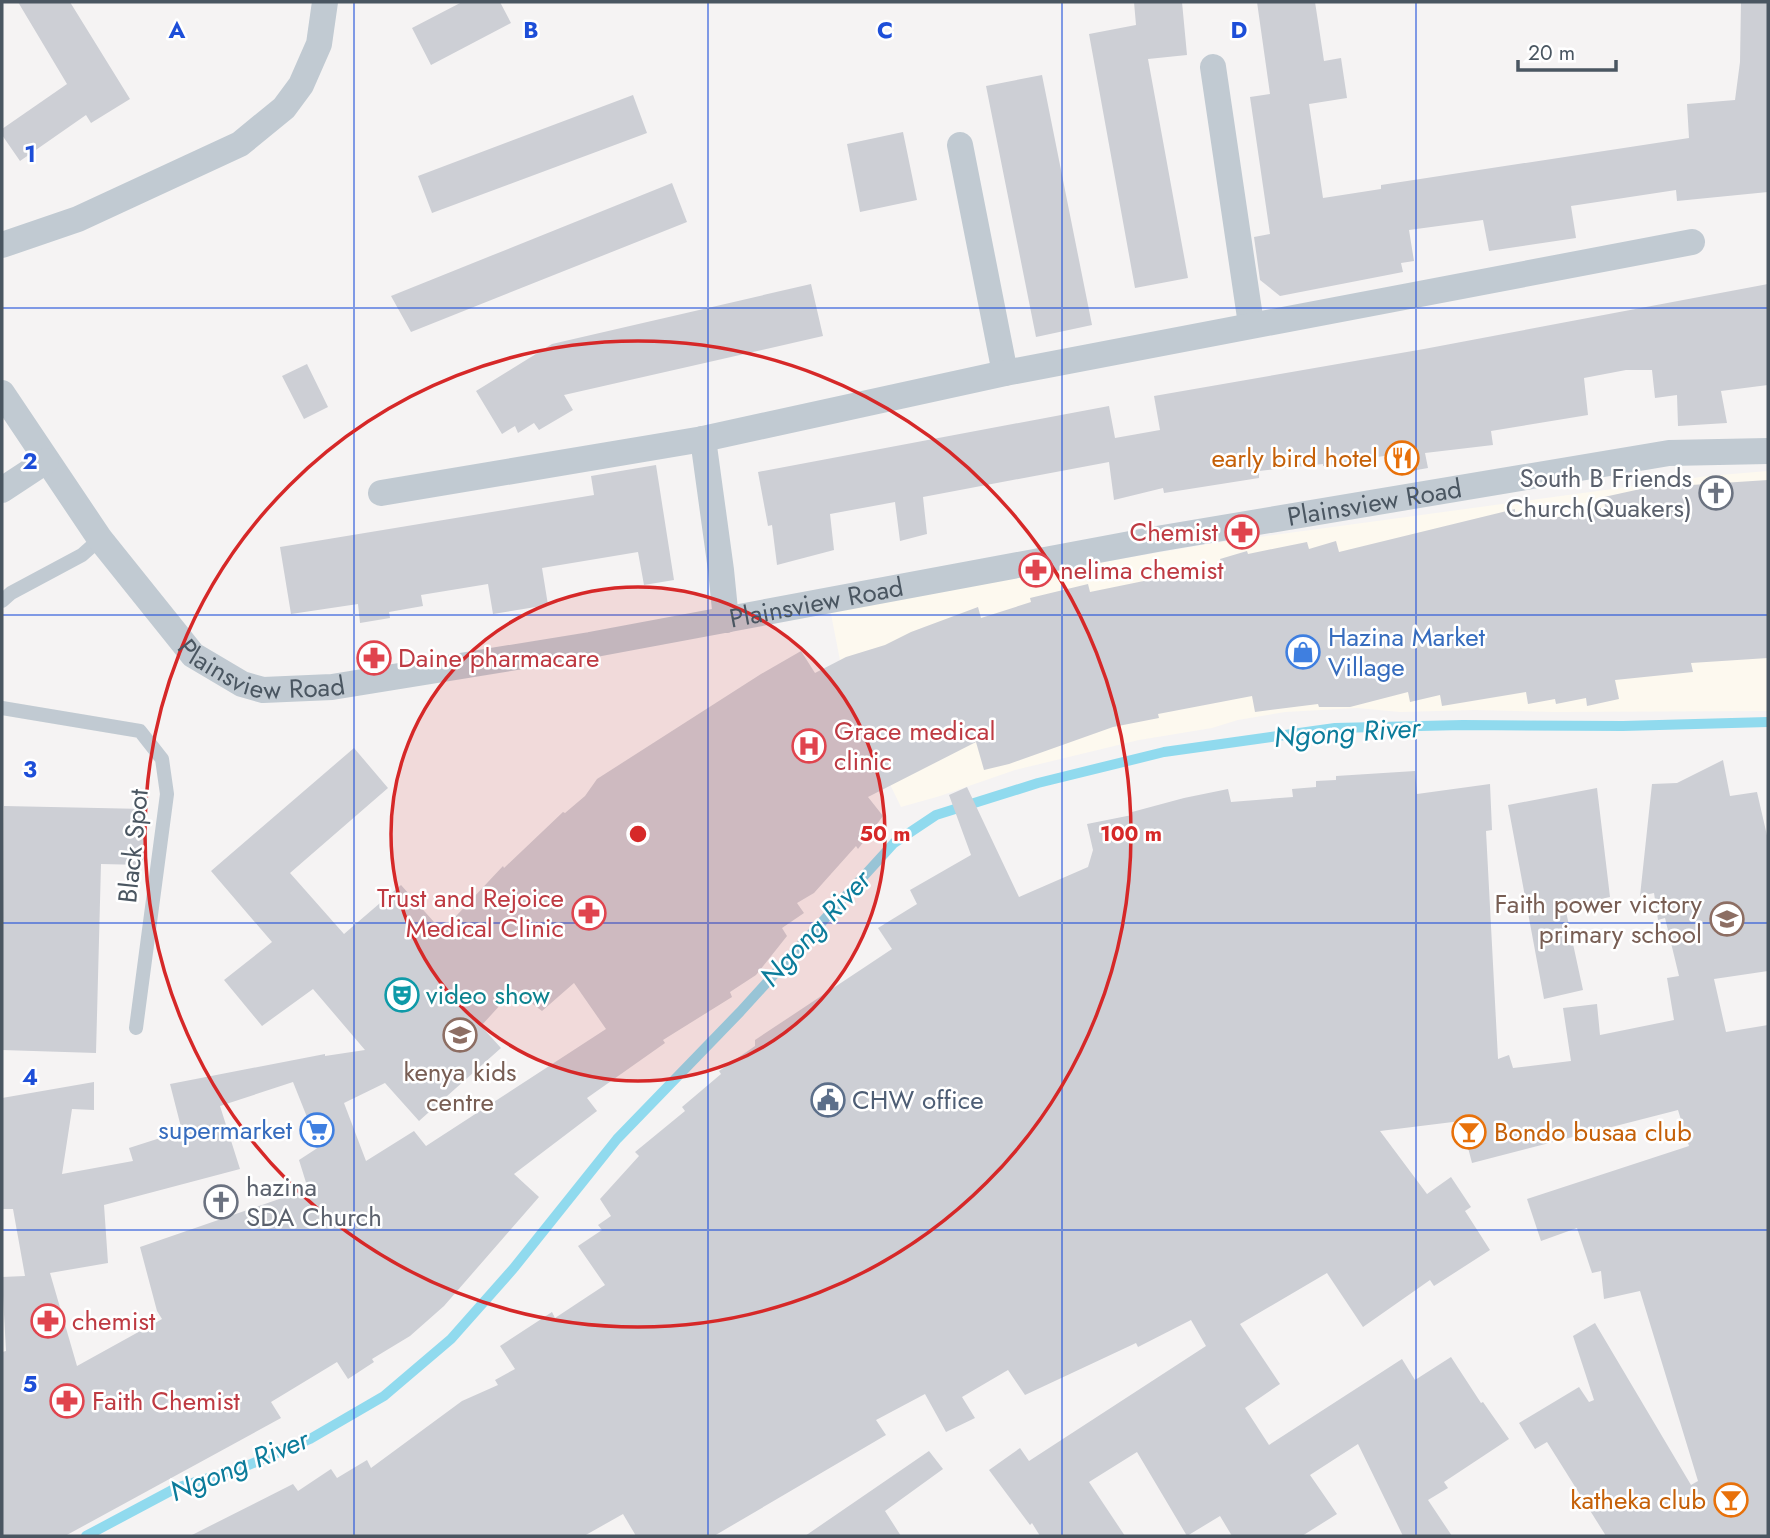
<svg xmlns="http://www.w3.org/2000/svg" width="1770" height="1538" viewBox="0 0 1770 1538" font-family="Jost,sans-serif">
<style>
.commercial{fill:#fdf9ef}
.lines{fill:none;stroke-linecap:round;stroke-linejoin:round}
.stream{stroke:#90daee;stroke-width:10}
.building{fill:#cdcfd5;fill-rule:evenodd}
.service{stroke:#c1cad2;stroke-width:14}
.minor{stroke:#c1cad2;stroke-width:26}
.grid{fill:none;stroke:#1d4ed8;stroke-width:2;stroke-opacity:0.55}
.ring{fill:none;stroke:#d62828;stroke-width:3.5}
.labels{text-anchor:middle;stroke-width:5;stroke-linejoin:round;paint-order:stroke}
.food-label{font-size:26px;fill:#c56008;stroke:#fff;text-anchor:end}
.worship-label{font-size:26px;fill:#5b616d;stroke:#fff;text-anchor:end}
.street-label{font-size:26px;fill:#4a5661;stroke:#fff}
.health-label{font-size:26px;fill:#be3a42;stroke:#fff;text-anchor:start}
.shop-label{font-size:26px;fill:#366cbe;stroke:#fff;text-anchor:start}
.education-label{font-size:26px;fill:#785e54;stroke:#fff;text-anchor:end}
.culture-label{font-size:26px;fill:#0d838f;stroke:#fff;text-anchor:start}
.service-label{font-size:26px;fill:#4e5e75;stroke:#fff;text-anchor:start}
.water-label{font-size:28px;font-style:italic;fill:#0c7c9b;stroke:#fff}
.grid-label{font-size:23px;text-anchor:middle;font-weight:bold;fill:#1d4ed8;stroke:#fff;stroke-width:5;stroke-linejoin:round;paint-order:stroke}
.centre{fill:#d62828;stroke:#fff;stroke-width:3.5}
.ring-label{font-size:21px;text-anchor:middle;font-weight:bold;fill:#d62828;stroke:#fff;stroke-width:5;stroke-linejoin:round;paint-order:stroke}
</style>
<rect width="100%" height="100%" fill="#f5f3f3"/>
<path class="commercial" d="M1768 471V711L1554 712 1475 710 1400 712 1357 708 1285 712 1238 720 1212 728 1139 740 1015 770 940 796 901 807 847 696 830 609 1208 544 1708 476Z"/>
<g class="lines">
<path class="stream" d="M86 1536 176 1488 244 1467 310 1439 384 1396 451 1339 513 1269 617 1139 740 1012 894 843 936 815 1038 783 1164 752 1335 728 1463 725 1623 726 1768 722"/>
</g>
<path class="building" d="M18 2H70L130 99 91 123 86 115 20 161 2 135V129L67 84Z
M462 2H500L511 23 431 65 412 28Z
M1134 2H1182L1187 55 1148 59 1188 278 1135 288 1089 34 1136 25Z
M1257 2H1315L1324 61 1341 58 1347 98 1309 104 1323 198 1381 189V185L1689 138 1687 104 1735 100 1740 62 1741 2H1768V192L1677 201 1676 190 1571 206 1576 238 1489 251 1483 220 1409 230 1414 261 1401 263 1403 272 1280 296 1260 280 1254 237 1270 234 1250 97 1270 94Z
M1042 75 1092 325 1036 337 986 86Z
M633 95 647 133 432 213 418 176Z
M903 132 917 200 860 212 847 144Z
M672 183 687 222 411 332 391 296Z
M811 284 823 336 564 395 573 410 539 430 534 423 518 433 515 426 502 434 476 391 552 344Z
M1768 284V385L1721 391 1727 423 1678 426 1677 395 1655 398 1652 370H1626L1584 378 1588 415 1491 431 1493 445 1425 453 1428 468 1394 474 1390 455 1323 466V464L1259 471V478L1164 493 1163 488 1114 500 1109 462 923 497 927 534 900 541 895 502 830 514 834 550 777 565 772 525 768 526 758 472 1109 406 1115 438 1160 430 1154 396 1424 349Z
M307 364 328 407 304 419 282 376Z
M656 465 674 580 644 585 638 552 542 568 548 605 493 614 488 584 421 595 423 606 389 612 390 618 360 623 358 604 291 614 280 547 594 495 591 476Z
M1768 480V658L1691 663 1693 672 1615 680 1619 699 1587 706 1586 698 1556 704 1555 699 1528 704 1526 692 1442 706 1440 695 1410 702 1408 692 1350 707H1319L1318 704 1255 712 1252 696 1158 714 1159 718 1113 727 1009 764 984 770 976 742 868 797 883 816 858 849 856 846 814 893 797 903 804 913 782 928 787 936 756 975 730 992 732 997 663 1040 665 1043 587 1098 597 1111 514 1174 539 1197 444 1306 410 1336 372 1359 374 1362 348 1379 337 1362 271 1402 281 1418 65 1536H2V1352L6 1351 2 1277 25 1276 13 1209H2V1098L94 1082V1110L72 1109 62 1174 133 1161 129 1148 182 1131 170 1084 325 1054V1056L365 1050 313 989 262 1026 224 980 272 942 211 871 354 748 388 788 290 873 344 934 401 885 442 931 503 866 504 868 563 812 565 813 585 796 597 779 761 674 801 651 815 673 846 657 885 645 911 632 978 607 981 618 1031 602 1030 598 1088 584 1090 592 1222 565 1220 559 1247 551 1248 554 1307 542 1309 549 1336 541 1339 552 1515 509V513L1547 506 1549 519 1605 507 1604 497 1645 488ZM574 983 606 1029 426 1146 414 1131 366 1161 344 1103 385 1083 419 1121 501 1048 481 1026 514 990 542 1011ZM293 1082 319 1147 299 1160 308 1189 140 1247 157 1311 162 1319 77 1366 50 1273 108 1263 104 1205 240 1169 220 1106Z
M1723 760 1730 796 1757 792 1768 840V971L1714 979 1726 1032 1768 1025V1536H1606L1547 1442 1535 1449 1519 1423 1579 1387 1589 1402 1594 1400 1573 1336 1595 1323 1691 1485 1698 1481 1640 1291 1604 1299 1601 1271 1592 1273 1577 1228 1541 1241 1527 1199 1689 1146 1678 1110 1472 1163 1461 1121 1380 1131 1427 1194 1451 1177 1471 1207 1465 1211 1490 1250 1434 1286 1430 1280 1363 1327 1327 1273 1240 1324 1280 1384 1245 1408 1269 1445 1402 1359 1415 1380 1451 1357 1481 1403 1483 1402 1509 1439 1444 1482 1448 1488 1428 1500 1452 1536H1403L1358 1444 1310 1475 1337 1514 1302 1536H1232L1220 1516 1187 1536 1137 1452 1089 1482 1125 1536H1040L1032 1523 1030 1525 989 1470 1020 1448 1029 1461 1206 1346 1191 1320 1138 1347 1136 1343 1025 1395 1008 1370 962 1397 975 1418 946 1432 925 1394 876 1420 886 1435 714 1536H636L623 1514 584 1536H190L293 1484 298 1491 331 1469 337 1478 367 1460 371 1468 462 1401 498 1385 495 1380 515 1369 500 1346 552 1312 555 1318 605 1285 578 1246 602 1230 598 1225 611 1216 600 1199 639 1156 635 1152 685 1111 682 1107 721 1074 719 1071 755 1046V1040L892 949 878 928 917 904 910 890 971 855 949 795 967 787 1019 897 1088 867 1093 850 1087 824 1132 815V812L1184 798 1228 789 1231 802 1293 797 1292 789 1316 787V781L1336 780V776L1415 771 1417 794 1490 784 1492 830 1486 831 1498 1059 1509 1055 1513 1068 1571 1061 1563 1008 1597 1004 1600 1035 1674 1020 1667 978 1679 976 1665 918 1658 920 1654 893 1640 896 1652 784 1677 783Z
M1597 788 1610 897 1565 907 1583 990 1544 999 1508 805Z
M4 806 145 809 143 865 101 864 96 1053 2 1050Z
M929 1451 943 1469 885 1511 901 1536H805Z"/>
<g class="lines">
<path class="service" d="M2 601 11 593 82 555 100 539
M2 708 140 731 162 759 167 794 136 1028"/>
<g class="minor">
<path d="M1213 67 1251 324"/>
<path d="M960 145 1005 373"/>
<path d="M2 245 78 219 240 144 284 108 301 85 319 44 325 2"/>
<path id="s1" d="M2 393 100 539 193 655 242 684 263 690 332 687 590 645 1157 539 1669 453 1768 451"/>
<path d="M703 439 721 570 726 620"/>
<path d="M2 490 46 461"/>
<path d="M381 493 703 439 1005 373 1692 242"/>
</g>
</g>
<path class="grid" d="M354 2V1536M708 2V1536M1062 2V1536M1416 2V1536M2 308H1768M2 615H1768M2 923H1768M2 1230H1768"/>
<circle cx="638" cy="834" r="247" fill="#d62828" fill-opacity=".12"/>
<g class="ring">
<circle cx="638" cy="834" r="247"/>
<circle cx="638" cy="834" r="493"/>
</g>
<defs>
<symbol id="restaurant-ring" viewBox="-11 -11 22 22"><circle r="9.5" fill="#fff" stroke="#e8710a" stroke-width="1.5"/><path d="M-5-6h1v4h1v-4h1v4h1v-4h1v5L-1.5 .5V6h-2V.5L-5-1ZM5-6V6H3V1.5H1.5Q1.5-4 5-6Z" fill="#e8710a"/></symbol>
<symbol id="church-ring" viewBox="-11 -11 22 22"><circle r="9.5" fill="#fff" stroke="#6b7280" stroke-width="1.5"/><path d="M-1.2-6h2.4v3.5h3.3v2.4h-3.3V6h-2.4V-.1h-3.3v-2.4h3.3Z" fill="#6b7280"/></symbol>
<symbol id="pharmacy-ring" viewBox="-11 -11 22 22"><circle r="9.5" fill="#fff" stroke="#e0444e" stroke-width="1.5"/><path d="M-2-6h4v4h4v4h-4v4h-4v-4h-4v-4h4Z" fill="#e0444e"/></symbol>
<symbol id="shop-ring" viewBox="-11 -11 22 22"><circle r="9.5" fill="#fff" stroke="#3f7fe0" stroke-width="1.5"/><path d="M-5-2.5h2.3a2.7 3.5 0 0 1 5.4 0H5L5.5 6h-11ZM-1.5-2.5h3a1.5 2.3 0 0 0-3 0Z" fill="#3f7fe0"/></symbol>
<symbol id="hospital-ring" viewBox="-11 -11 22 22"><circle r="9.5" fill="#fff" stroke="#e0444e" stroke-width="1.5"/><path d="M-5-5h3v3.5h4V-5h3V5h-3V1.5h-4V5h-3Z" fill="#e0444e"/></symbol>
<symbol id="school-ring" viewBox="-11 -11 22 22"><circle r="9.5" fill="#fff" stroke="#8d6e63" stroke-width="1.5"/><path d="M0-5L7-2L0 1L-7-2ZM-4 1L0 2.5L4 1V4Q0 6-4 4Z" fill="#8d6e63"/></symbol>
<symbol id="theatre-ring" viewBox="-11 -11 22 22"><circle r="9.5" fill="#fff" stroke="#0f9aa8" stroke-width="1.5"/><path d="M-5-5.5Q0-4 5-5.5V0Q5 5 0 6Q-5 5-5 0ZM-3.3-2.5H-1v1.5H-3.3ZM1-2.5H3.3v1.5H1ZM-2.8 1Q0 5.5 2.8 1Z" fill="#0f9aa8"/></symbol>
<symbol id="civic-ring" viewBox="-11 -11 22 22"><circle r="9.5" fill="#fff" stroke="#5c6f8a" stroke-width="1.5"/><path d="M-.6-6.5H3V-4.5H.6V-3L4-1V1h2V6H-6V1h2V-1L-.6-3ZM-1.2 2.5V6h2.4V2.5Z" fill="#5c6f8a"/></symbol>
<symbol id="supermarket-ring" viewBox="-11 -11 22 22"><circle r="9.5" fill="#fff" stroke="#3f7fe0" stroke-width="1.5"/><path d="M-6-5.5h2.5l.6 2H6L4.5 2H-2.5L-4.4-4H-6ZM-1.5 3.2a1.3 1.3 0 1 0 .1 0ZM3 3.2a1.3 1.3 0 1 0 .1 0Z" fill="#3f7fe0"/></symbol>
<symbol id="bar-ring" viewBox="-11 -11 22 22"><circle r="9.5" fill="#fff" stroke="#e8710a" stroke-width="1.5"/><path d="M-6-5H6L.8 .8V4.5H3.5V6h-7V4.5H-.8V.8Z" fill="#e8710a"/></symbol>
</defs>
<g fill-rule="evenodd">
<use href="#restaurant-ring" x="1383" y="439" width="38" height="38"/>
<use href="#church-ring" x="1697" y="474" width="38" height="38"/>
<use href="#pharmacy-ring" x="1223" y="513" width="38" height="38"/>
<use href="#pharmacy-ring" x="1017" y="551" width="38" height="38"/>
<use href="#shop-ring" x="1284" y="633" width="38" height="38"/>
<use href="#pharmacy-ring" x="355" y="639" width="38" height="38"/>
<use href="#hospital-ring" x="790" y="727" width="38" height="38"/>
<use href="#pharmacy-ring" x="570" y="894" width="38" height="38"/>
<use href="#school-ring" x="1708" y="900" width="38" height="38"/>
<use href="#theatre-ring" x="383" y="976" width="38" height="38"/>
<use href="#school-ring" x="441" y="1016" width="38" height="38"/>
<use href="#civic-ring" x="809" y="1081" width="38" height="38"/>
<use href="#supermarket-ring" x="298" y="1111" width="38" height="38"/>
<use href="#bar-ring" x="1450" y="1113" width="38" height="38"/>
<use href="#church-ring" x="202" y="1183" width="38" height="38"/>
<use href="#pharmacy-ring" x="29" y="1302" width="38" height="38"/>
<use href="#pharmacy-ring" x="48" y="1382" width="38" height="38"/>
<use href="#bar-ring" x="1712" y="1481" width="38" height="38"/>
</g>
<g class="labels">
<g class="food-label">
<text x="1378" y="467">early bird hotel</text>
<text x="1494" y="1141" text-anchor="start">Bondo busaa club</text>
<text x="1706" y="1509">katheka club</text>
</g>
<g class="worship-label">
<text x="1692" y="487">South B Friends<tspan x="1692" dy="30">Church(Quakers)</tspan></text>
<text x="246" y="1196" text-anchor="start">hazina<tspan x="246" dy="30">SDA Church</tspan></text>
</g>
<g class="street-label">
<text dy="9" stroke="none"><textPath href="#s1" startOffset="1531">Plainsview Road</textPath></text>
<text dy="9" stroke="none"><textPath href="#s1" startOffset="964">Plainsview Road</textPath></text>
<text dy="9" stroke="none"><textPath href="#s1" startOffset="397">Plainsview Road</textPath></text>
<text transform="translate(133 846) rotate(-84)" y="9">Black Spot</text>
</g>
<g class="health-label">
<text x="1218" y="541" text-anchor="end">Chemist</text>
<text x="1060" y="579">nelima chemist</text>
<text x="398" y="667">Daine pharmacare</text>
<text x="834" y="740">Grace medical<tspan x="834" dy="30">clinic</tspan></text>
<text x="564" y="907" text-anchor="end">Trust and Rejoice<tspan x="564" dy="30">Medical Clinic</tspan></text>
<text x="72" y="1330">chemist</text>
<text x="92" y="1410">Faith Chemist</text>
</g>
<g class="shop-label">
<text x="1328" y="646">Hazina Market<tspan x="1328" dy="30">Village</tspan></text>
<text x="292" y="1139" text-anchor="end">supermarket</text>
</g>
<g class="education-label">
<text x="1702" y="913">Faith power victory<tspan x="1702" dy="30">primary school</tspan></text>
<text x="460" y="1081" text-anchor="middle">kenya kids<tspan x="460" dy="30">centre</tspan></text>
</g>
<g class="culture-label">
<text x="426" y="1004">video show</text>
</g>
<g class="service-label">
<text x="852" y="1109">CHW office</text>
</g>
<g class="water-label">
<text transform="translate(1347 732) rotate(-4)" y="10">Ngong River</text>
<text transform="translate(815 928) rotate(-47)" y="10">Ngong River</text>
<text transform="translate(239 1465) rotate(-22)" y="10">Ngong River</text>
</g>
</g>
<g class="grid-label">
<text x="177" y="38">A</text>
<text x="531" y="38">B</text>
<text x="885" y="38">C</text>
<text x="1239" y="38">D</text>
<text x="30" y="162">1</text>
<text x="30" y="469">2</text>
<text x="30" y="777">3</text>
<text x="30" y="1085">4</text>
<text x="30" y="1392">5</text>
</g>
<circle cx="638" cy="834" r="10" class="centre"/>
<g class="ring-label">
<text x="885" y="841">50 m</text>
<text x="1131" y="841">100 m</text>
</g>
<rect width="1770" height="1538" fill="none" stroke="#4a5661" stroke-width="7"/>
<path d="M1518 60v10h98v-10" fill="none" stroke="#4a5661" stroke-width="3.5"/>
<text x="1528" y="60" font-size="21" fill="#4a5661" stroke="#ffffff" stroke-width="5" paint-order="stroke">20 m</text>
</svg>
